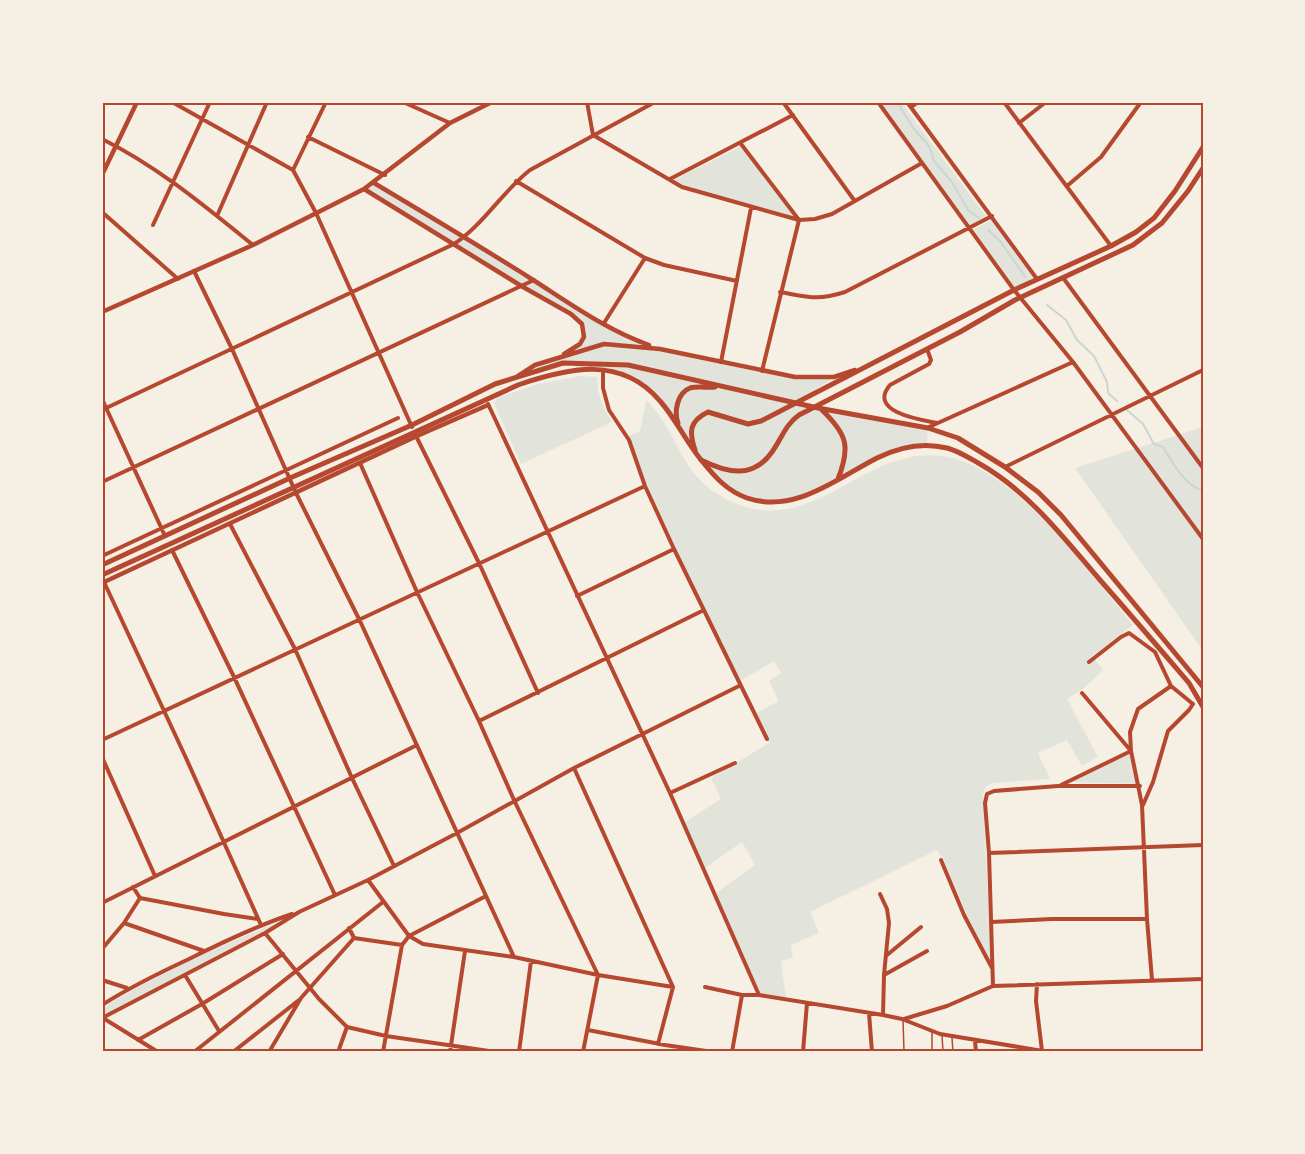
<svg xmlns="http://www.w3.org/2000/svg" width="1305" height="1154" viewBox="0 0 1305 1154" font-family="Overpass,sans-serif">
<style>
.green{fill:#e2e4dc}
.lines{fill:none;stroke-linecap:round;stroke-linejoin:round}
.stream{stroke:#c9d6d2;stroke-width:2}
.service{stroke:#b5482f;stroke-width:1.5}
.minor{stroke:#b5482f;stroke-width:4}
.tertiary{stroke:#b5482f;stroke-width:4.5}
.secondary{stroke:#b5482f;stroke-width:5}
.primary{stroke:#b5482f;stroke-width:5}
.neatline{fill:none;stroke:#b5482f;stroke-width:2}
</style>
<rect width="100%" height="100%" fill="#f6efe4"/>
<path class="green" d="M881 102H901L986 216 970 226Z
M740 147 795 217 683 186 674 180Z
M374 183 633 339 660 349 795 377H834L795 404H819L818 408 928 428 927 445 889 452 813 493 779 502 763 501 729 489 697 455 666 409 633 378 603 370H579L572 364 563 363 515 377 535 365 556 359 577 342 581 335 582 328 579 321 364 189Z
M991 220 1034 278 1014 288 973 230Z
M580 376 597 377C597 394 603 407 612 422L521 464 494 403 497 398 538 384Z
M646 400C674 425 680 469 713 491 810 556 861 436 952 458 1020 474 1089 573 1133 625L1092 656 1103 670 1084 688 1067 699 1098 757 1082 766 1067 740 1038 753 1050 779 992 783 986 787 983 795 991 962 966 913 944 860 937 850 810 912 819 933 791 945 793 957 781 961 786 998 760 994 716 893 755 865 742 842 705 868 685 822 721 799 711 778 769 743 756 713 779 701 769 681 781 673 774 661 740 681 676 548 647 485 628 436 640 432Z
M1203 427V655L1201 648 1075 468Z
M1130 754 1137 784 1067 782Z
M295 915 106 1013 102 1015V1009C162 970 229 943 295 915Z"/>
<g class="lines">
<path class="stream" d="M897 102 914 129 929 146 934 161 952 182 968 210 979 218
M988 230 1001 242 1025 277
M1047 305 1066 320 1077 340 1094 356 1107 382 1108 393 1117 401
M1127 410 1143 424 1154 444 1163 447C1173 463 1183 484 1203 491"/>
<path class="service" d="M903 1020 904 1052
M932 1032V1052
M942 1035 943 1052
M952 1038 953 1052"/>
<path class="minor" d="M172 102 293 170
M403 102 450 123
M587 102 593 135 682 187 799 220 815 219 832 214 922 163
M783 102 854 200
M878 102 1014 290 1073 362
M907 102 1037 279
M1004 102 1111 246
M911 107 918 102
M1019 123 1046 102
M308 137 385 175
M102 139C157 166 206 207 253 245
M741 144 799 220 762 371
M293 170 316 213 412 427
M293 170 326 102
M670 179 793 115
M516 181 645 258 664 265 737 281
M1067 186 1101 157 1141 102
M102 212 178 279
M217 216 267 102
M153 225 210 102
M194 271 232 349 296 493 360 621 514 957
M1064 279 1203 468
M780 292C808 297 817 301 845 292L992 216
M604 323 645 258
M927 349 931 360 929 364 890 385C867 412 921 420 937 423
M721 362 751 208
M603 370V388L609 410 629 440 645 486 674 549 767 739
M102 399 165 536
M488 404 670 793 759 995
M102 410 454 244C483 225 502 192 530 170L655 102
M929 427 1073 362 1203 539
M415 434 479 563 538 693
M360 463 417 592 479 721 514 800 598 975 583 1052
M1005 467 1203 370
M102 482 534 280
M230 524 295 649 352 778 394 866
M172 550 234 677 335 895
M102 556 398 418
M104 582 186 758 261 925
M577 596 674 549
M1089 662 1121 637 1129 633 1155 652 1171 686 1193 704 1189 710 1168 731 1153 782 1143 805
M479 721 704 610
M102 740 645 486
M102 757 155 876
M574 768 673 987 658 1044
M1061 785 1131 751 1082 693
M670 793 735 763
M989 853 1203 845
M941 860 964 915 992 968
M368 880 409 936 423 944 514 957 598 975 673 987
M133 887 140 898 224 914 258 919
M880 894 887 909 889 923 884 975 883 1015
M102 903 417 745
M991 922 1052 919H1147
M124 923 204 951
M349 928 354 938 402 945
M265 933 319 999 347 1027 386 1036 496 1052
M102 949 124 923 140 898
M887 955 921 927
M185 975 219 1031
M884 975 927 951
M102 980 127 988
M1152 980 1147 919 1142 805 1131 751 1130 732 1138 709 1171 686
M1037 984 1036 1001 1042 1051
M993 986 989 853 985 803 987 794 994 791 1058 786H1140
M705 987 742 995H759L883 1015 902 1019 940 1034 1049 1052
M102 1005C130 987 159 973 189 959 223 942 256 926 292 914
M869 1013 872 1052
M102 1018 265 933 299 912 368 880 457 833 574 768 739 686
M103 1018 158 1052
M904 1019 947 1006 993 986 1203 979
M588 1030 665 1045 713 1052
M138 1040 202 1004 283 954
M975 1041 976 1052
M194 1052 383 902
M233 1052 299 1000
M269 1052 301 998 354 938
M338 1052 347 1027
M383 1052 402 945 409 936 486 896
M450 1052 465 951
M519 1052 531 961
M732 1052 742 995
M803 1052 807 1003"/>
<path class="tertiary" d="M102 175 137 102
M374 183C426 214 478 245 530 278 568 302 606 330 649 345
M364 189 523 287 571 314 582 324 584 337 580 344 564 354
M102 312 253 245 364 189 450 123 492 102
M518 376 535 365 604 344 660 349 795 377H834L855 370
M102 583 417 436 488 405"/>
<path class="secondary" d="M695 450C689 432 689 421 708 412L748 424 761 421 1014 290 1111 246 1136 232 1154 218 1175 191 1203 147
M701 460C727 473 753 479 772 452 782 438 785 425 799 415L960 332 1015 300 1133 245 1162 223 1188 191 1203 168"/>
<path class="primary" d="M821 409C847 434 851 446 838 479
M678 423C674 412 677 393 690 388 697 386 708 388 715 387
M102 565 290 478 412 425 495 384 563 363 628 365 818 408 928 428 958 438 1005 467 1038 492 1061 515 1203 687
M102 575 518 385C568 368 621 355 660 401 676 419 686 442 702 461 714 476 727 491 747 498 795 514 836 479 877 458 899 447 923 442 947 448 959 451 969 458 980 464 1029 492 1063 537 1100 580 1130 614 1159 648 1189 683L1203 707"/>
</g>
<rect width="1305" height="1154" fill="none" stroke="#f6efe4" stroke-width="207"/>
<rect x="104" y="104" width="1098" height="946" class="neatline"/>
</svg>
